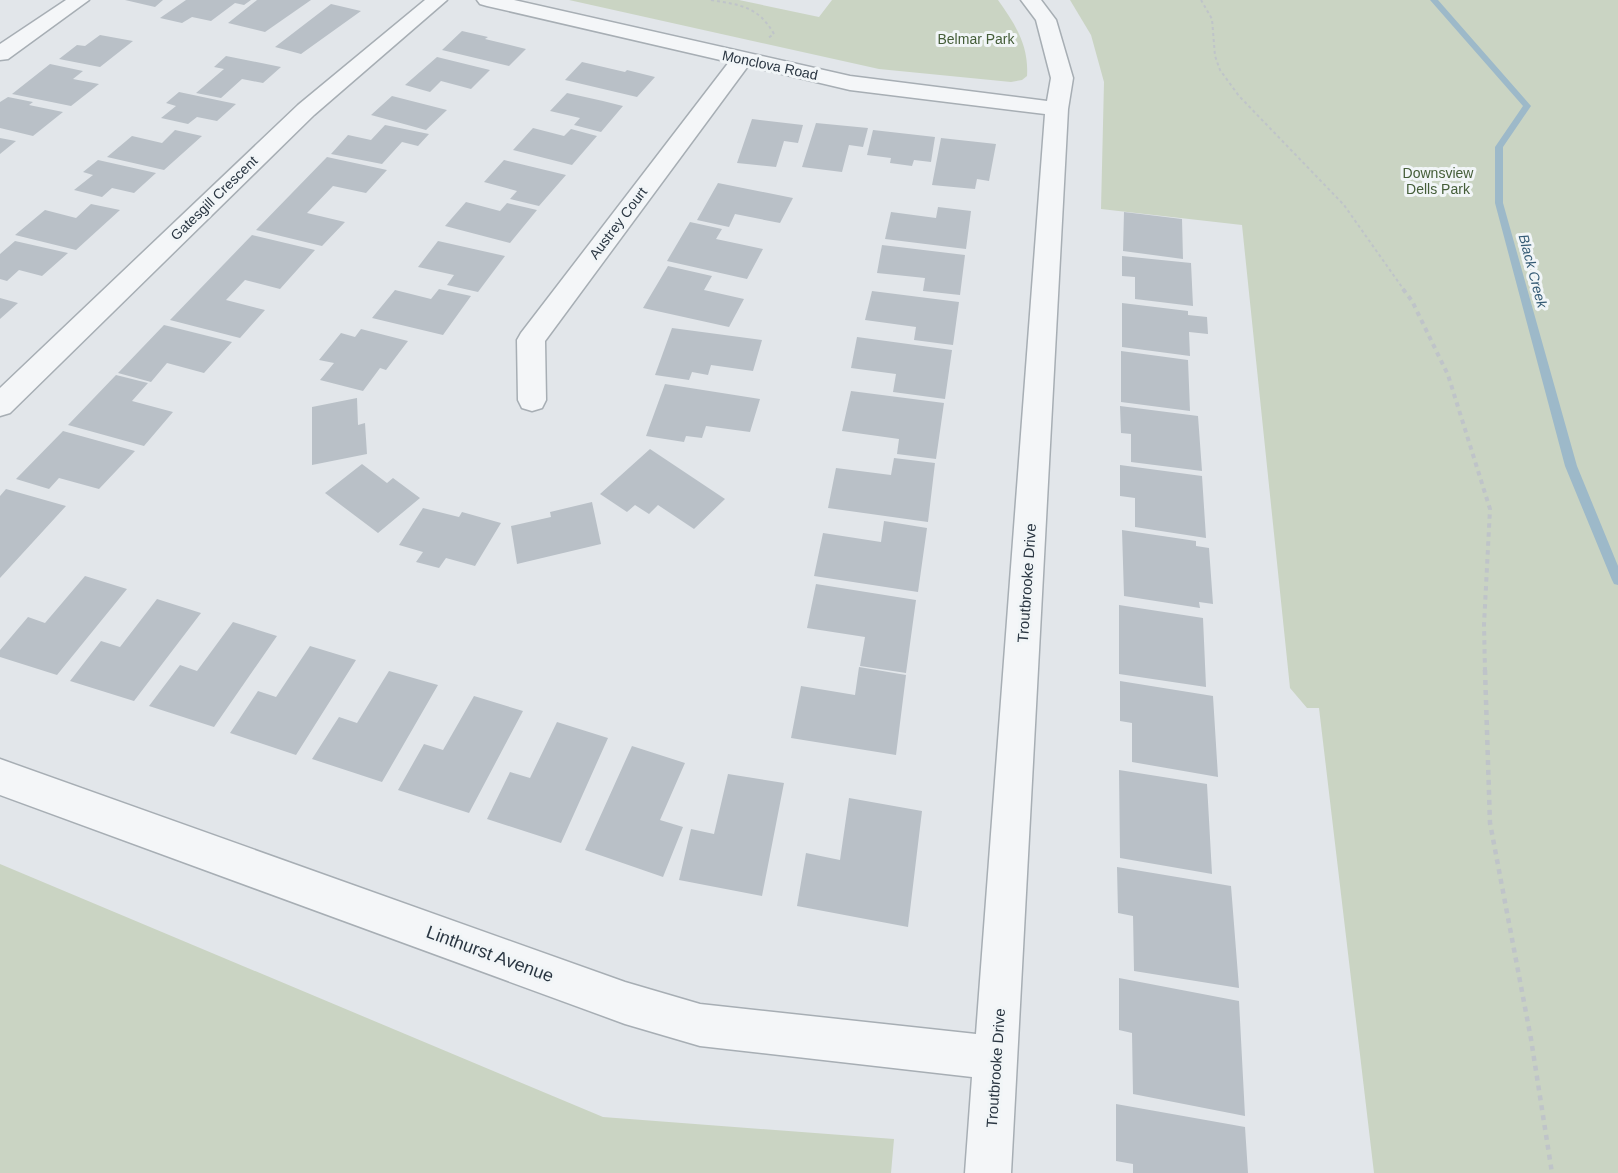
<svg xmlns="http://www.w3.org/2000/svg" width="1618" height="1173" viewBox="0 0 1618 1173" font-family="Helvetica,sans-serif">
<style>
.green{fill:#cad4c3}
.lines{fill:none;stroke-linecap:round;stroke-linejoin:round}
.stream{fill:#9db9c9;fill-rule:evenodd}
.building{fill:#b9c0c7}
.minor-casing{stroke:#a7aeb4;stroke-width:3}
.path-far2{stroke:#bfc4c9;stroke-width:2;stroke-dasharray:3 3;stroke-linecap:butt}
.path-far1{stroke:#bfc4c9;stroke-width:4;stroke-dasharray:4.5 4.5;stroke-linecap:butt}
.path{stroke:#bfc4c9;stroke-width:4.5;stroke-dasharray:5 5;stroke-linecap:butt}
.minor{fill:#f4f6f8;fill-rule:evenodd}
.labels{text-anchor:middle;stroke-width:6;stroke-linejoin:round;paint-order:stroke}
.far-park-label{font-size:14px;fill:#445d38;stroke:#f1f5f7}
.far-street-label{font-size:14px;fill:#2a3642;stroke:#f1f5f7}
.far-water-label{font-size:14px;font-style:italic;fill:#355b75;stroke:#f1f5f7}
.street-label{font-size:15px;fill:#2a3642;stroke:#f1f5f7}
.near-street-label{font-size:18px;fill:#2a3642;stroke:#f1f5f7}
</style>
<rect width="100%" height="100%" fill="#e2e6ea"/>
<path class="green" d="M569 0H739L819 17 832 0H998C1015 24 1029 45 1027 76L1022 80 1011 82 879 69Z
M1070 0H1618V1173H1374L1319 708H1307L1290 688 1242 225 1101 209 1104 82 1091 35Z
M0 864 603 1117 894 1139 891 1173H0Z"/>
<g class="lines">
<path class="stream" d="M1430 0H1438L1531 106 1503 147V203L1577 466 1618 566V585L1614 584 1612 580 1565 466 1495 203V147L1523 106Z"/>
</g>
<path class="building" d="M125 0H163L155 7Z
M186 0H251L244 5 235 3 211 21 192 17 182 23 160 18Z
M257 0H311L265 32 228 23Z
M331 4 361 11 301 54 275 47Z
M462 31 488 37 485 39 526 49 509 66 442 50Z
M100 35 133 41 100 67 59 59 77 45 85 46Z
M226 56 281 67 263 83 242 79 221 98 196 93 224 69 214 67Z
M437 57 490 70 471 89 441 81 430 92 405 85Z
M582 62 625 72 627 70 655 77 637 97 565 80Z
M50 64 83 71 73 79 99 84 71 106 12 94Z
M179 92 236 104 217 121 197 117 188 124 161 118 176 106 166 103Z
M567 93 603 101 623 106 601 132 574 125 580 118 550 111Z
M392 96 447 110 426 130 371 115Z
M8 97 33 102 29 105 63 112 33 136 0 128V102Z
M752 119 803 125 798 143 784 141 776 167 737 163Z
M816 123 868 128 863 147 849 145 842 172 802 167Z
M385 125 429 134 418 146 402 142 382 164 331 154 348 135 371 140Z
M533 128 564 136 571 129 597 136 572 165 513 150Z
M175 130 202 136 164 170 107 157 132 136 162 143Z
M873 130 935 137 931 162 914 160 912 166 890 163 891 158 867 155Z
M0 138 16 141 0 154Z
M941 138 996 144 989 181 977 179 975 189 932 185Z
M327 157 387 170 366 193 333 186 307 213 345 222 322 246 256 230Z
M98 160 156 173 134 193 112 188 102 197 74 190 93 175 83 172Z
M504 160 566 175 539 206 510 199 517 191 484 182Z
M718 183 793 198 780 223 735 214 729 227 697 220Z
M466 202 500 211 507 203 537 210 510 243 445 226Z
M91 204 120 210 76 250 15 235 45 210 76 218Z
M938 207 971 211 966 249 885 239 891 212 936 218Z
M1124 212 1182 219 1183 259 1123 251Z
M690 222 722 229 716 239 763 249 747 279 667 261Z
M252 235 315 250 280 289 245 280 226 300 265 310 240 338 170 320Z
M15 241 68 253 42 276 19 270 7 281 0 279V254Z
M438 241 505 256 478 292 447 285 454 275 418 267Z
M882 245 965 255 960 295 923 291 925 278 877 273Z
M1122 256 1191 263 1193 306 1135 299V277L1122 276Z
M668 266 712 276 704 290 744 299 729 327 643 308Z
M439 289 471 296 443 335 372 318 395 290 431 299Z
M872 291 959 302 953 345 914 340 916 327 865 320Z
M0 298 18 303 0 319Z
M1122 303 1188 311V315L1207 317 1208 334 1189 332 1190 356 1122 347Z
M164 325 232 342 204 373 167 363 151 382 118 373Z
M672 328 762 340 753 371 711 365 708 375 692 372 689 380 655 375Z
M361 329 408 341 386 370 380 368 363 391 320 380 334 363 319 360 341 333 355 337Z
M857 337 952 350 945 399 893 392 896 374 851 368Z
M1121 351 1188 360 1190 411 1121 402Z
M116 375 148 383 132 401 173 412 144 446 68 425Z
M665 384 760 399 750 432 706 426 702 438 686 436 684 442 646 436Z
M851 391 944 403 936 459 897 454 899 439 842 431Z
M357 398 358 425 365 423 367 454 312 465V407Z
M1120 406 1198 416 1202 471 1131 462V434L1121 433Z
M63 431 135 451 99 489 59 478 49 489 16 479Z
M650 449 725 499 694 529 658 505 649 514 635 505 627 512 600 494Z
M894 458 935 463 928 522 828 508 836 468 891 475Z
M362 464 387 483 393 478 420 498 378 533 325 493Z
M1120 465 1202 476 1206 538 1135 527V498L1120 496Z
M6 489 66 506 0 578V496Z
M592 502 601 544 517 564 511 526 551 517 550 512Z
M423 508 459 517 462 512 501 523 475 566 446 558 439 568 416 562 423 552 399 545Z
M884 521 927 528 918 592 814 576 823 533 881 542Z
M1122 530 1196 541V546L1209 548 1213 604 1199 602 1200 608 1124 596Z
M85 576 127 589 57 675 0 657V650L28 617 45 623Z
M816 584 916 600 906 673 860 666 865 637 807 628Z
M157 599 201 613 134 701 70 681 101 641 120 647Z
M1119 605 1203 618 1206 687 1119 674Z
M233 622 277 636 214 727 149 706 180 665 197 671Z
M310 646 356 660 296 755 230 733 258 691 276 697Z
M859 667 906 675 896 755 791 738 801 686 855 695Z
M389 671 438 685 382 782 312 759 339 717 357 723Z
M1120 681 1213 696 1218 777 1132 762V723L1120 721Z
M474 696 523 711 469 813 398 790 424 744 443 750Z
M557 722 608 738 561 843 487 819 510 772 530 778Z
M632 746 685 763 660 820 683 827 663 877 585 850Z
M1119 770 1207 784 1212 874 1120 858Z
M728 774 784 783 762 896 679 880 691 829 714 834Z
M849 798 922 811 908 927 797 906 806 853 840 860Z
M1117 867 1231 886 1239 988 1134 971 1133 916 1118 913Z
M1119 978 1239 1001 1245 1116 1133 1094 1132 1033 1119 1030Z
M1116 1104 1245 1127 1248 1173H1133V1164L1116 1161Z"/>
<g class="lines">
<defs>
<path id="minor" d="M66 0H89L8 59 0 60V44Z
M425 0H447L314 115 10 413 0 416V388L298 105Z
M477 0H514L850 76 1047 101 1051 78 1036 20 1021 0H1041L1056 20 1073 78 1068 109 1011 1173H965L972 1077 700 1046 625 1024 0 795V759L625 982 700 1004 976 1034 1045 114 850 90 748 66 545 341 546 400 542 408 532 411 522 408 518 400 517 340 521 333 729 62 487 6 480 4Z"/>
</defs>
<use href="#minor" class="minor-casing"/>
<path class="path-far2" d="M711 0C740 5 758 6 774 34L768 38
M1201 0 1212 19 1215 56 1220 70 1239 96 1344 205 1404 290"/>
<path class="path-far1" d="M1403 289 1412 301 1448 375 1490 509 1484 625 1485 671"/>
<path class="path" d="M1485 670 1490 823 1531 1039 1552 1173"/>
<use href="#minor" class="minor"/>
</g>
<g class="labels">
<g class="far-park-label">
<text x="976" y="44">Belmar Park</text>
<text x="1438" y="178">Downsview<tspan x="1438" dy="16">Dells Park</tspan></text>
</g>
<g class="far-street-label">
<text transform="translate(770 65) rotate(12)" y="5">Monclova Road</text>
<text transform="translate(214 198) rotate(-44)" y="5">Gatesgill Crescent</text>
<text transform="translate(618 223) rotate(-53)" y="5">Austrey Court</text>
</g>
<g class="far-water-label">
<text transform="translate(1533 271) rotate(75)" y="5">Black Creek</text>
</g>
<g class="street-label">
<text transform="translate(1027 583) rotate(-86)" y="5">Troutbrooke Drive</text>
<text transform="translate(996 1068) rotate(-86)" y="5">Troutbrooke Drive</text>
</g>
<g class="near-street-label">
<text transform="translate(490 954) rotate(20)" y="6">Linthurst Avenue</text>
</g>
</g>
</svg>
